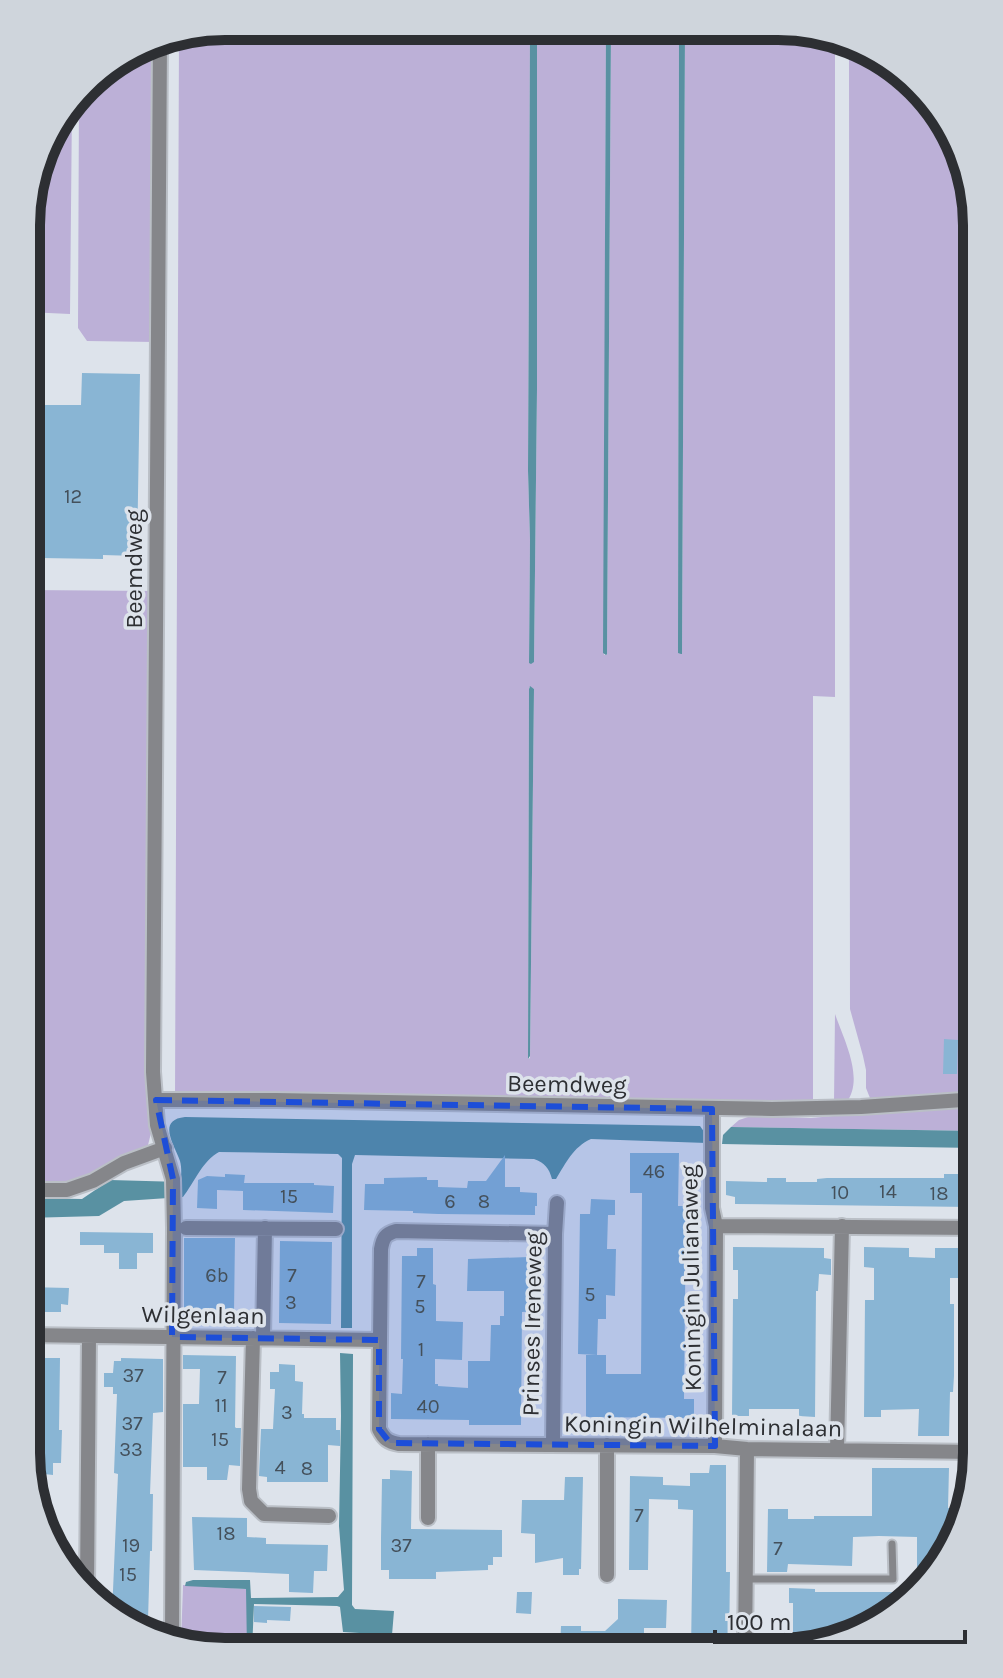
<svg xmlns="http://www.w3.org/2000/svg" width="1003" height="1678" viewBox="0 0 1003 1678" font-family="Karla,sans-serif">
<style>
.green{fill:#bcb0d7;fill-rule:evenodd}
.water{fill:#5991a2}
.building{fill:#89b5d4}
.lines{fill:none;stroke-linecap:round;stroke-linejoin:round}
.service-casing{stroke:#babfc6;stroke-width:11}
.minor-casing{stroke:#babfc6;stroke-width:18}
.service{stroke:#85868a;stroke-width:7}
.minor{stroke:#85868a;stroke-width:14}
.marked{fill:#1d4ed8;fill-opacity:0.2;stroke:#1d4ed8;stroke-width:6;stroke-dasharray:16 10;stroke-linejoin:round}
.labels{text-anchor:middle;stroke-width:7;stroke-linejoin:round;paint-order:stroke}
.number-label{font-size:20px;fill:#44505b}
.street-label{font-size:24px;fill:#2d2f33;stroke:#dde3eb}
.rim{fill:none;stroke:#2d2f33;stroke-width:10}
</style>
<rect width="100%" height="100%" fill="#dde3eb"/>
<path class="green" d="M225 26 530 28 528 471 530 540 529 662H534L537 389V28H606L604 655 607 654 611 28 679 29 678 648 682 653 685 29 817 30 835 39V697L813 696V1103L175 1101 179 35ZM529 687 534 689 530 1058 528 1059Z
M157 39 155 342 87 341 78 328 79 95 93 76 149 41Z
M849 46 909 75 962 149 977 225V1093L874 1103 870 1098 866 1088V1070L863 1056 850 1009Z
M72 104 70 314 27 312 28 199 47 136Z
M27 590 154 591 151 1133 148 1145 143 1148 82 1185 26 1184Z
M835 1014C844 1040 865 1079 846 1103H834Z
M977 1103V1131L731 1127 739 1120 751 1116 811 1118Z
M183 1585 247 1589V1650H198L181 1643Z"/>
<path class="water" d="M530 28H537V389L534 662 531 664 529 663 530 540 528 471Z
M606 28H611L607 654 606 655 603 653Z
M679 29H685L682 654H681L678 653V648Z
M530 686 534 689 530 1056 528 1059 529 689Z
M185 1117 700 1126 707 1136V1143L591 1139C573 1147 566 1163 556 1179H552C549 1168 545 1163 534 1159L355 1155 352 1164V1328H341L342 1158 338 1154 219 1152C203 1160 194 1183 183 1197L124 1201 99 1216 26 1218V1198L82 1199 110 1180 181 1182C181 1174 182 1169 180 1161 175 1146 156 1120 185 1117Z
M731 1127 977 1131V1148L722 1144 723 1135Z
M340 1353 353 1354 352 1605 355 1609 394 1611 392 1635 343 1632 340 1607 337 1606 254 1604 252 1650H247L246 1589 185 1586 186 1582 193 1580H250L251 1598 338 1597 344 1590 339 1526 341 1416Z"/>
<path class="building" d="M82 373 140 374 137 556 103 555V559L41 558V555H27V405H81Z
M944 1039 958 1040 957 1074H943Z
M630 1153H679L678 1206H686L684 1399H694V1418L586 1417V1355H606V1374H641L642 1193H630Z
M505 1155V1187H520V1192L537 1193V1206H535V1215L438 1214 413 1213V1211L364 1210 365 1184H384V1178L427 1177V1180H438V1187L467 1188 468 1181H486Z
M225 1174 245 1175 244 1183H314V1185L334 1186 333 1213 243 1210V1191L217 1190V1209L197 1208 198 1180 207 1176 225 1177Z
M944 1174H977L976 1199 969 1198V1207L735 1204V1197L726 1195V1181L767 1182V1178H786V1182H817V1179L827 1178H944Z
M591 1199 615 1200V1215H608L607 1249H616L615 1296 606 1295V1319H598L597 1355 578 1354 580 1214H590Z
M80 1232 153 1233V1253H137V1269H119V1253H104V1245H80Z
M184 1238H235L234 1313 184 1312Z
M280 1241 332 1242 331 1324 279 1323Z
M733 1247 824 1248V1258L831 1259V1275L819 1274 818 1291H816L815 1417 799 1416V1409H749V1416H732L733 1299H738V1270H733Z
M864 1247 909 1248V1257L935 1258V1248H958V1278H950V1304H954V1376L953 1392H950L949 1436H918L919 1409 881 1410V1417H864L865 1300H874V1268L864 1267Z
M417 1248H433V1284L436 1285V1321L463 1322 462 1360 435 1359V1384H438V1386L468 1388V1361H490L491 1325H500V1316H504V1291H467L468 1259 529 1257V1274H537V1311L522 1312 521 1425H469V1420L391 1419V1393L402 1394 403 1359H401L402 1256H417Z
M26 1287 69 1288 68 1305 61 1304V1312H26Z
M183 1355 236 1356 235 1427 236 1428H241L240 1466 229 1465 227 1480H207V1467H183V1404H199L200 1369H183Z
M41 1358H60L59 1430H62L61 1463H53V1475L44 1474 43 1511H37L26 1453V1429H39Z
M121 1358 163 1359V1412L153 1413 150 1494H153L152 1551H150L148 1620H144L143 1627 112 1614 118 1474 114 1473 117 1394H113V1387H104V1373H113L114 1361H121Z
M279 1364 295 1365V1381L303 1382 302 1414H304V1418H336V1430H340V1446L328 1445V1482H267V1477L259 1476 261 1429H273L275 1389H270V1372H279Z
M710 1465H726V1572H730L729 1652H691L693 1510 678 1509V1500L649 1499 648 1570H629L630 1476 663 1477V1485L690 1486V1473H709Z
M872 1468H949L948 1508H953L952 1531 936 1574 917 1589V1537L879 1536 853 1537 852 1566 788 1564 787 1572H767L768 1509H788V1519H814V1516H872Z
M390 1470 412 1471 411 1529 502 1530V1557H493V1565H488V1570L436 1572V1579H389V1570H381V1538L382 1479H390Z
M565 1477H583L581 1569H579V1575H563V1558L535 1563V1534L521 1533 522 1500H564Z
M192 1517 247 1518V1537L266 1538V1544L328 1545 327 1571H314L313 1593 289 1592V1574L194 1570Z
M789 1588 815 1589V1592H912L854 1637 793 1649V1603H789Z
M517 1592H532L531 1614 516 1613Z
M618 1599 667 1600 666 1628H644V1652L560 1651 561 1626H581V1631H605L618 1619Z
M254 1606 291 1607 290 1621 267 1620V1623L254 1622Z
M461 1635 488 1636 494 1641V1651H444Z"/>
<g class="lines">
<defs>
<path id="service" d="M746 1579H893L892 1544"/>
<path id="minor" d="M160 39 153 1072 157 1125 173 1179 174 1228 172 1639
M156 1100H276L772 1109 861 1107 977 1099
M712 1109V1208L716 1226 715 1446
M26 1190H67L93 1181 124 1163 165 1148
M716 1226 977 1228
M186 1228 336 1229
M555 1234 396 1231C385 1234 383 1238 381 1249L379 1429C384 1439 388 1442 399 1444L715 1446 747 1449 977 1452
M26 1335 379 1340
M253 1338 249 1489 251 1501 264 1514 329 1516
M263 1338 265 1228
M553 1445 555 1234 557 1203
M837 1450 842 1226
M972 1479V1407L968 1377 969 1313H977
M428 1518V1444
M607 1575V1445
M87 1589 89 1336
M745 1652 747 1449"/>
</defs>
<use href="#service" class="service-casing"/>
<use href="#minor" class="minor-casing"/>
<use href="#service" class="service"/>
<use href="#minor" class="minor"/>
</g>
<path class="marked" d="M156 1100 712 1109 715 1446 390 1443 379 1429V1340L172 1337 173 1179Z"/>
<g class="labels">
<g class="number-label">
<text x="73" y="503">12</text>
<text x="654" y="1178">46</text>
<text x="888" y="1198">14</text>
<text x="840" y="1199">10</text>
<text x="939" y="1200">18</text>
<text x="289" y="1203">15</text>
<text x="450" y="1208">6</text>
<text x="484" y="1208">8</text>
<text x="217" y="1282">6b</text>
<text x="292" y="1282">7</text>
<text x="421" y="1288">7</text>
<text x="590" y="1301">5</text>
<text x="291" y="1309">3</text>
<text x="420" y="1313">5</text>
<text x="421" y="1356">1</text>
<text x="133" y="1382">37</text>
<text x="222" y="1384">7</text>
<text x="221" y="1412">11</text>
<text x="428" y="1413">40</text>
<text x="287" y="1419">3</text>
<text x="132" y="1430">37</text>
<text x="220" y="1446">15</text>
<text x="131" y="1456">33</text>
<text x="280" y="1474">4</text>
<text x="307" y="1475">8</text>
<text x="639" y="1522">7</text>
<text x="226" y="1540">18</text>
<text x="131" y="1552">19</text>
<text x="401" y="1552">37</text>
<text x="778" y="1555">7</text>
<text x="128" y="1581">15</text>
</g>
<g class="street-label">
<text transform="translate(134 569) rotate(-90)" y="8">Beemdweg</text>
<text transform="translate(567 1084) rotate(1)" y="8">Beemdweg</text>
<text transform="translate(691 1278) rotate(-91)" y="8">Koningin Julianaweg</text>
<text transform="translate(203 1315) rotate(1)" y="8">Wilgenlaan</text>
<text transform="translate(532 1324) rotate(-89)" y="8">Prinses Ireneweg</text>
<text transform="translate(703 1426) rotate(1)" y="8">Koningin Wilhelminalaan</text>
</g>
</g>
<path d="M0 0H1003V1678H0ZM225 40H778A185 185 0 0 1 963 225V1453A185 185 0 0 1 778 1638H225A185 185 0 0 1 40 1453V225A185 185 0 0 1 225 40Z" fill="#cfd5dc" fill-rule="evenodd"/>
<path class="rim" d="M225 40H778A185 185 0 0 1 963 225V1453A185 185 0 0 1 778 1638H225A185 185 0 0 1 40 1453V225A185 185 0 0 1 225 40Z"/>
<path d="M715 1630v12h250v-12" fill="none" stroke="#2d2f33" stroke-width="4"/>
<text x="727" y="1630" font-size="24" fill="#2d2f33" stroke="#dde3eb" stroke-width="6" paint-order="stroke">100 m</text>
</svg>
